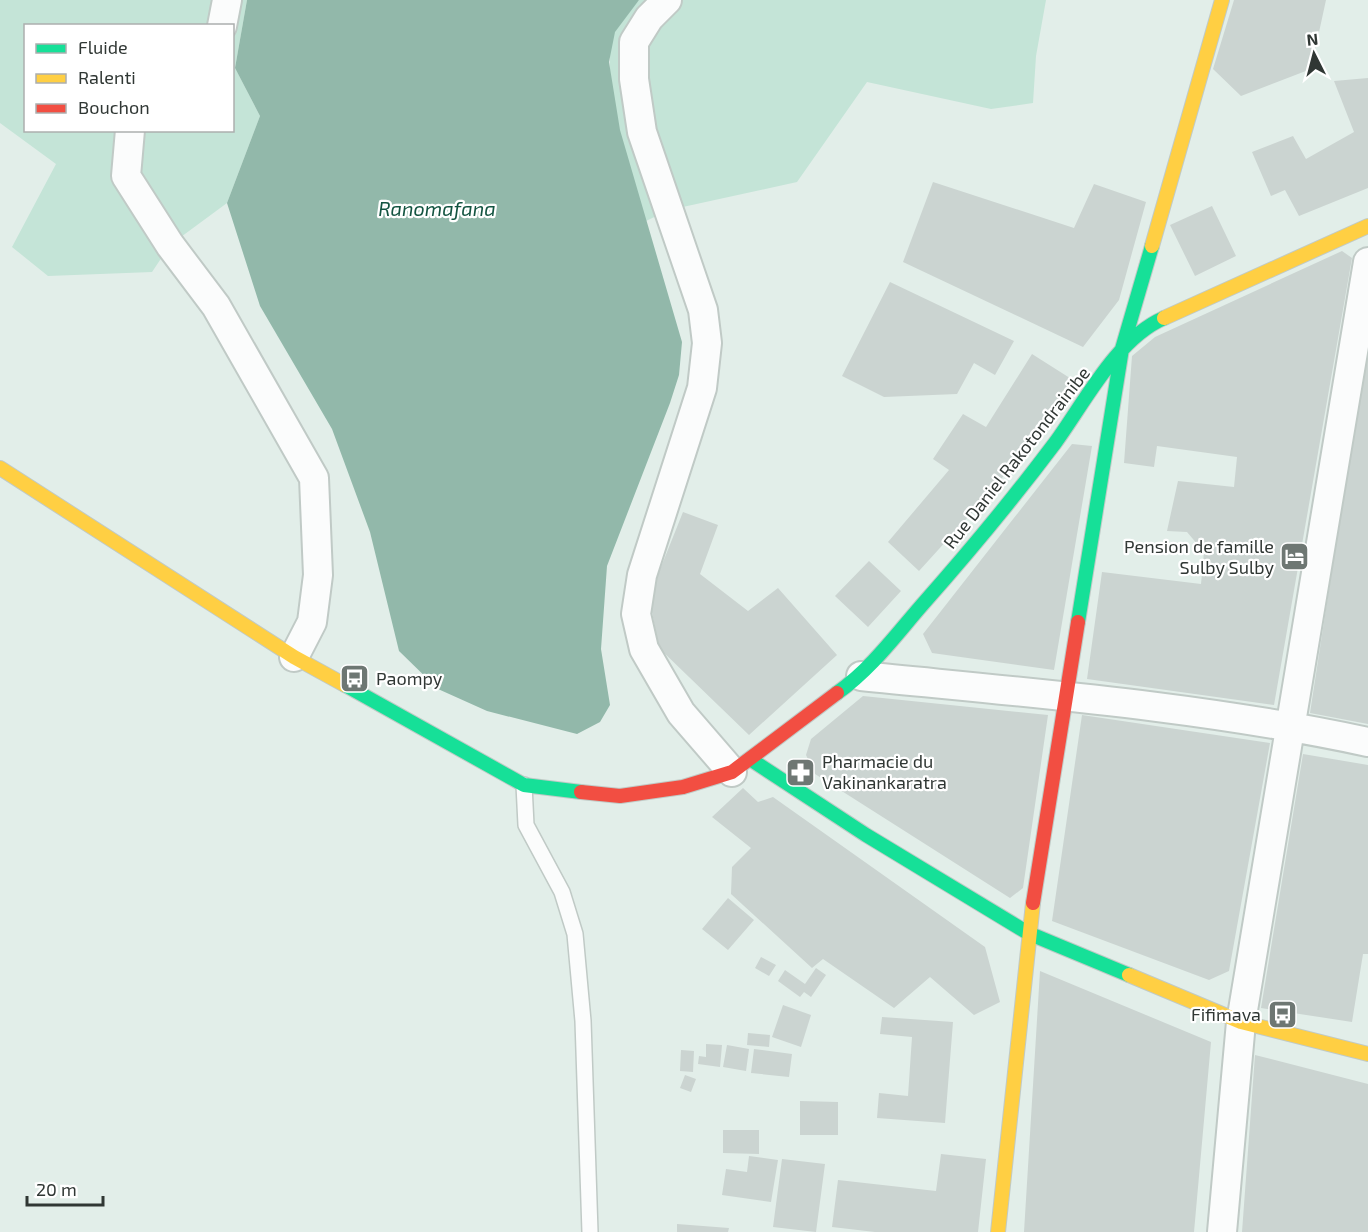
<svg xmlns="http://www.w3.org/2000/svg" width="1368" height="1232" viewBox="0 0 1368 1232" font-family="'Exo 2',sans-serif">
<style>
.green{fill:#c4e4d7;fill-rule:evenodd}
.water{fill:#92b8aa}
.building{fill:#cbd4d1}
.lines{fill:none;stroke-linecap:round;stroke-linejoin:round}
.lane-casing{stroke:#c0cac6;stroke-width:18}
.street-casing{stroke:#c0cac6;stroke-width:32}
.fast-casing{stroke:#c0cac6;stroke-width:16}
.slow-casing{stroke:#c0cac6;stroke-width:16}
.jam-casing{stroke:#c0cac6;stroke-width:16}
.lane{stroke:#fbfcfc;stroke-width:15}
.street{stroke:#fbfcfc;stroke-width:28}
.fast{stroke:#16e098;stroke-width:14}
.slow{stroke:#ffcf43;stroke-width:14}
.jam{stroke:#f24e42;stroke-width:14}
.labels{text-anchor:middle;stroke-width:4.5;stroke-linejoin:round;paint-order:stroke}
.street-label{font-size:18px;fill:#303734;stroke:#fff}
.poi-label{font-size:18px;fill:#303734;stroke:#fff;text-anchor:end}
.water-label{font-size:20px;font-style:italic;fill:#135441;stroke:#fff}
</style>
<rect width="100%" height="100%" fill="#e2eee9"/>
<path class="green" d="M0 0H247L235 68 260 116 227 203 170 245 152 272 48 276 12 247 56 164 0 123ZM26 26H232V130H26Z
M639 0H1046L1036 56 1033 103 991 109 867 82 797 182 669 210 646 221C632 175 598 78 614 33 618 22 630 8 639 0Z"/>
<path class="water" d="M247 0H639L615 32 609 62 620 130 682 342 679 375 670 403 607 566 601 649 610 705 600 722 577 734 487 711 438 689 399 651 370 532 332 429 260 306 227 203 260 116 235 68Z"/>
<path class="building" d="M1234 0H1326L1311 69 1241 96 1213 69Z
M1368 78V188L1299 216 1285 190 1271 196 1252 152 1293 136 1306 159 1354 132 1334 81Z
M933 182 1074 228 1094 184 1146 202 1119 300 1083 347 903 262Z
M1212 206 1236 256 1195 276 1170 225Z
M1342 251 1352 258 1274 705 1087 679 1102 572 1201 584 1204 552 1187 532 1167 531 1178 481 1234 487 1237 457 1157 446 1154 467 1124 463 1132 356 1155 337Z
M890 282 1014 341 995 375 974 363 957 394 884 397 842 376Z
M1367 342H1368V724L1310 713Z
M1032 354 1073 380 997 485 919 571 888 542 949 470 933 459 963 414 986 427Z
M1072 444 1092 446 1054 670 932 653 923 634Z
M683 512 718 525 700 574 748 611 778 588 837 655 749 735 659 648 649 597Z
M869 561 901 591 868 627 835 596Z
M863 696 1048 715 1023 888 1010 898 815 774 806 755 811 739Z
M1082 715 1270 743 1229 971 1209 980 1052 921Z
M1303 754 1368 765V954H1363L1352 1022 1261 1008Z
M743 788 758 802 773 797 985 947 1000 1002 974 1015 930 977 894 1008 823 959 812 968 731 894 732 867 751 848 712 817Z
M728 898 754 920 728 950 702 929Z
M761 957 776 965 769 976 755 968Z
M816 968 826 975 811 997 804 992 800 997 778 981 785 970 805 984Z
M1040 971 1211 1042 1194 1232H1024Z
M783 1005 811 1015 801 1047 772 1037Z
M882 1017 953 1022 945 1123 877 1118 879 1093 908 1096 912 1037 880 1034Z
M748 1033 770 1035 769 1047 747 1045Z
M706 1044 722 1045 720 1067 698 1064 699 1056 706 1057Z
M727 1045 749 1049 746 1071 723 1067Z
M754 1049 792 1054 789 1077 751 1073Z
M681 1050 694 1051 693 1072 680 1071Z
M1255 1055 1368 1084V1232H1242Z
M685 1075 696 1079 691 1092 680 1088Z
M800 1101 838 1102V1135H800Z
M723 1130H759V1154L723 1153Z
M941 1154 986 1159 978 1232H875L832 1227 838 1180 936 1191Z
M749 1156 778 1160 771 1202 722 1195 726 1169 747 1172Z
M782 1159 825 1164 816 1232 773 1227Z
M677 1224 729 1228 728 1232H677Z"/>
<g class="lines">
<defs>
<path id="lane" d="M524 785 526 825 562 892 575 934 583 1021 590 1232"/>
<path id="street" d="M667 0 649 18 634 42V79L642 132 703 310 707 343 702 388 642 575 636 614 644 649 681 713 732 772
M222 26 227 0
M130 130 126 176 170 245 216 306 314 478 318 575 312 622 294 657
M861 676C1030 693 1201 706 1368 742
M1222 1232 1241 1022 1368 262"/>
<path id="fast" d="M1078 622 1122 349 1152 246
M345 685 524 785 581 792
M837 693C871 669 895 636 922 605 968 553 1013 499 1055 443 1085 402 1116 339 1164 318
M750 759 866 835 1028 933 1129 975"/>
<path id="slow" d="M1152 246 1222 0
M1164 318 1368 226
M0 468 294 657 345 685
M1129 975 1241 1022 1368 1054
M998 1232 1033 903"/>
<path id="jam" d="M581 792 620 796 683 787 732 772 837 693
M1033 903 1078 622"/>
</defs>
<use href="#lane" class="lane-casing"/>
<use href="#street" class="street-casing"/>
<use href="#fast" class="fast-casing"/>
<use href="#slow" class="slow-casing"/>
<use href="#jam" class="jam-casing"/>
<use href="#lane" class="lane"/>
<use href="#street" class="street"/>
<use href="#fast" class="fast"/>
<use href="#slow" class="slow"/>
<use href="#jam" class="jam"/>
</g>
<defs>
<symbol id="hotel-square" viewBox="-11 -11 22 22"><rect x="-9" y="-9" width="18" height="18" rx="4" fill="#6e7773" stroke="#fff"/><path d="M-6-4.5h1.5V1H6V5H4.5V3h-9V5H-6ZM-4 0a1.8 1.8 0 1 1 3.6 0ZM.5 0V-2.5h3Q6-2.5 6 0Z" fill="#fff"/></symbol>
<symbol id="bus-square" viewBox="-11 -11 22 22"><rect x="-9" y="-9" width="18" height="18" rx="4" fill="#6e7773" stroke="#fff"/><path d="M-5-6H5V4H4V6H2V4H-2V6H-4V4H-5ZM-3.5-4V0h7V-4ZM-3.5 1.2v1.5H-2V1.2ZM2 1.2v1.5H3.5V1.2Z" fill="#fff"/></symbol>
<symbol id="pharmacy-square" viewBox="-11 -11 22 22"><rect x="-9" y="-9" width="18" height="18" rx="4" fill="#6e7773" stroke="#fff"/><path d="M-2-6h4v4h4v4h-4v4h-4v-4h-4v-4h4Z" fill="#fff"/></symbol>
</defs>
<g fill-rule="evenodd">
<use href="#hotel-square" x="1278" y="540" width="33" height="33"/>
<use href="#bus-square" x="338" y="662" width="33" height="33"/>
<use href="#pharmacy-square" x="784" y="756" width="33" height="33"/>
<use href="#bus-square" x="1266" y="998" width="33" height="33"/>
</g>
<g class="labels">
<g class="street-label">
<text transform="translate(1017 458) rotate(-52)" y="6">Rue Daniel Rakotondrainibe</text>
</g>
<g class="poi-label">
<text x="1274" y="553">Pension de famille<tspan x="1274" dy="21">Sulby Sulby</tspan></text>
<text x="376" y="685" text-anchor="start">Paompy</text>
<text x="822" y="768" text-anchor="start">Pharmacie du<tspan x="822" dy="21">Vakinankaratra</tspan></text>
<text x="1261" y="1021">Fifimava</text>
</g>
<g class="water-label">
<text x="437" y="216">Ranomafana</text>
</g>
</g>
<rect x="24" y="24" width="210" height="108" fill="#ffffff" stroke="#acafae" stroke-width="1.5"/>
<rect x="36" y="44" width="30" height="9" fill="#16e098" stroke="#acafae" stroke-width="1.5"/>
<text x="78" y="54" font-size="18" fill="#303734">Fluide</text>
<rect x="36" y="74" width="30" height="9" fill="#ffcf43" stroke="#acafae" stroke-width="1.5"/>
<text x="78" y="84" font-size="18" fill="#303734">Ralenti</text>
<rect x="36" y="104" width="30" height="9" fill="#f24e42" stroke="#acafae" stroke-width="1.5"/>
<text x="78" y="114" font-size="18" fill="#303734">Bouchon</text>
<g transform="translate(1314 54) rotate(354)" stroke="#ffffff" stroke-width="4.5" paint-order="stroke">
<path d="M0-4.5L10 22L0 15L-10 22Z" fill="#303734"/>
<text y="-9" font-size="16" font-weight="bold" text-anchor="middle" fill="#303734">N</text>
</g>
<path d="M27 1196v9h76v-9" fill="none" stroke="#303734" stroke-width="3"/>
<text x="36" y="1196" font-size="18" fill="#303734" stroke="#ffffff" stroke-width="4.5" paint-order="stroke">20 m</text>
</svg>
